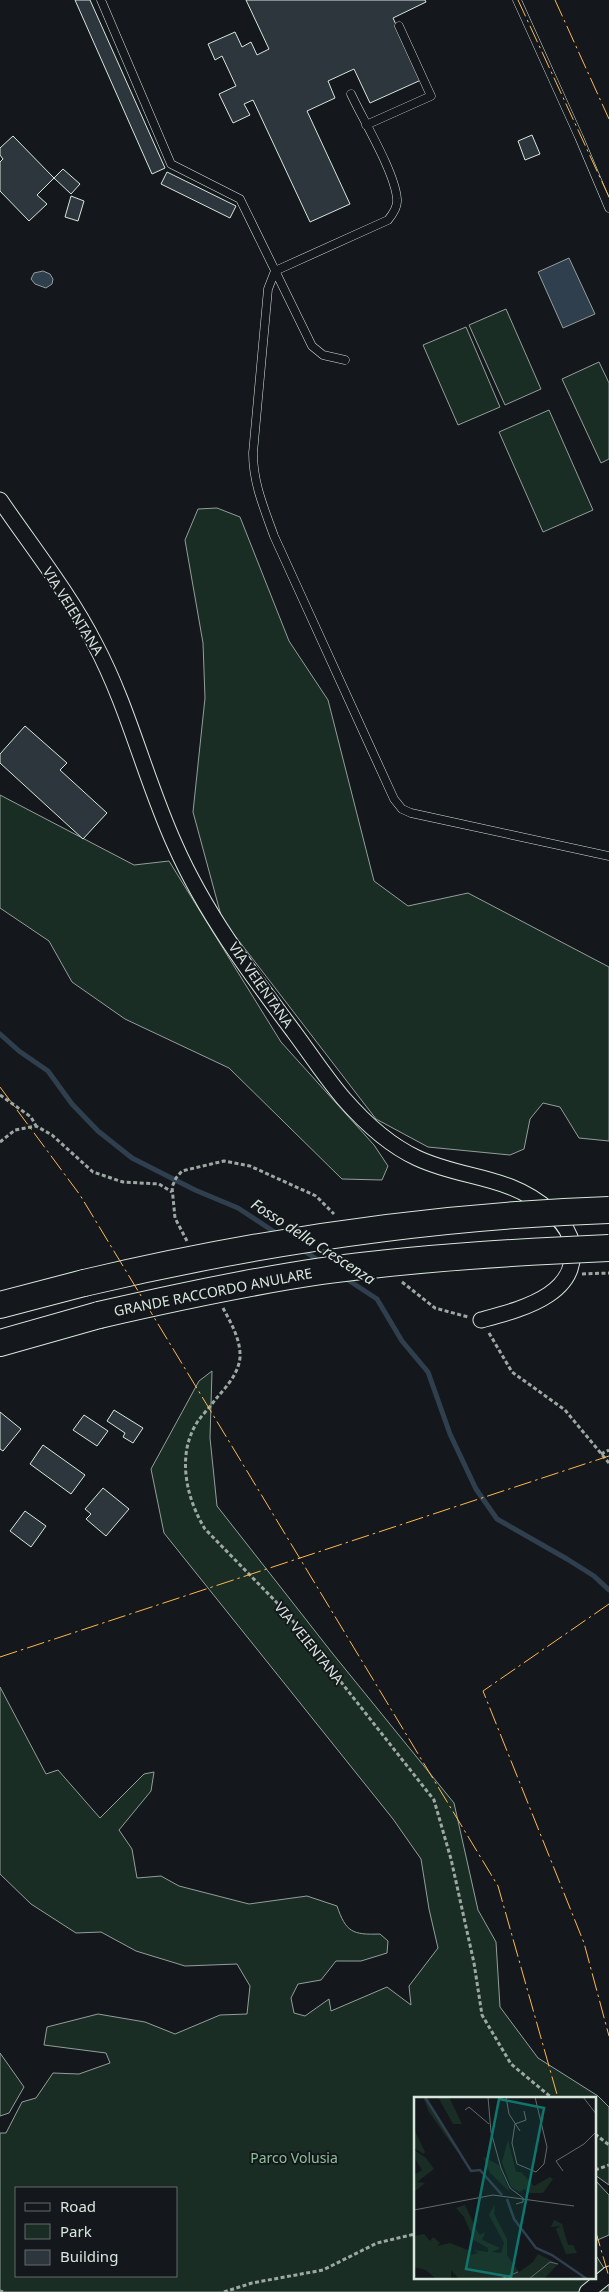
<svg xmlns="http://www.w3.org/2000/svg" width="609" height="2292" viewBox="0 0 609 2292" font-family="'Noto Sans',sans-serif">
<style>
.green{fill:#1a2d24;stroke:#939e99;fill-rule:evenodd}
.water{fill:#2f3f4d;stroke:#939e99}
.lines{fill:none;stroke-linecap:round;stroke-linejoin:round}
.stream{stroke:#2f3f4d;stroke-width:5}
.building{fill:#2c363c;stroke:#d8e6dc}
.service-casing{stroke:#d8e6dc;stroke-width:9}
.minor-casing{stroke:#d8e6dc;stroke-width:17}
.motorway-casing{stroke:#d8e6dc;stroke-width:28}
.path{stroke:#9da8a2;stroke-width:3;stroke-dasharray:4 2.5;stroke-linecap:butt}
.service{stroke:#14181c;stroke-width:8}
.minor{stroke:#14181c;stroke-width:15}
.motorway{stroke:#14181c;stroke-width:26}
.motorway-bridge-casing{stroke:#d8e6dc;stroke-width:28;stroke-linecap:butt}
.motorway-bridge{stroke:#14181c;stroke-width:26}
.power{stroke:#ffb74d;stroke-width:1;stroke-dasharray:18 4 2.5 4;stroke-linecap:butt}
.labels{text-anchor:middle;stroke-width:4;stroke-linejoin:round;paint-order:stroke}
.street-label{font-size:14px;fill:#d8e6dc;stroke:#14181c}
.park-label{font-size:14px;fill:#8ac095;stroke:#14181c}
.water-label{font-size:15px;font-style:italic;fill:#d8e6dc;stroke:#14181c}
.inset-river{fill:none;stroke:#2f3f4d;stroke-width:2.5}
.inset-road{fill:none;stroke:#626a69;stroke-width:1}
.view{fill:#0f766e;fill-opacity:0.15;stroke:#0f766e;stroke-width:2.5}
.inset-edge{fill:none;stroke:#d8e6dc;stroke-width:2.5}
</style>
<rect width="100%" height="100%" fill="#14181c"/>
<path class="green" d="M506 309 541 389 505 405 469 325Z
M466 327 500 407 458 425 423 345Z
M599 362 609 383V459L601 463 562 379Z
M549 410 593 510 543 532 499 432Z
M217 508 240 517 289 641 328 700 374 881 408 906 468 893 609 967V1141L579 1138 560 1107 543 1103 530 1119 524 1149 510 1155 428 1147 376 1119 222 919 193 812 205 698 203 643 185 540 198 509Z
M0 795 134 865 169 861 281 1042 374 1145 388 1166 382 1180 342 1179 229 1068 125 1019 72 982 49 941 0 908Z
M212 1371 210 1438 217 1506 333 1654 454 1803 478 1910 496 1942 500 2007 538 2058 598 2096 609 2107V2185L595 2175V2098H415V2278H595V2254L609 2276V2292H0V2133H6L22 2102 36 2098 53 2073 79 2074 110 2063 106 2053 44 2045 47 2027 98 2014 145 2022 175 2034 220 2015 247 2014 250 1986 237 1964 185 1966 136 1951 101 1932 76 1933 31 1904 0 1874V1687L46 1774 58 1770 100 1818 144 1774 154 1772 151 1791 119 1830 132 1849 137 1878 161 1876 179 1886 249 1904 307 1896 337 1906C346 1932 352 1935 380 1934L388 1941 387 1953 361 1961H336L321 1980 298 1984 291 1998 294 2013 305 2016 329 1999 331 2011 387 1987 411 2005 409 1986 438 1948 429 1909 421 1859 393 1819 164 1533 151 1469 199 1381ZM16 2188H176V2276H16Z
M0 2053 24 2087 9 2113 0 2116Z
M595 2180 609 2195V2235L595 2241Z"/>
<path class="water" d="M569 258 595 314 563 328 538 272Z
M43 271 50 274 53 279 52 284 46 288 35 284 31 279 34 273Z"/>
<g class="lines">
<path class="stream" d="M0 1034 19 1051 48 1071 72 1104 98 1131 132 1158 195 1190 238 1208 279 1235
M301 1249 321 1262
M345 1278 377 1299 402 1341 428 1372 450 1434 476 1489 497 1519 567 1559 594 1576 609 1590"/>
</g>
<path class="building" d="M75 0H90L165 168 152 174Z
M246 0H425L426 2 393 18 421 80 370 103 354 69 328 81 335 98 307 111 350 204 310 222 253 100 244 104 250 115 233 123 219 94 236 86 222 56 215 60 208 44 235 32 242 47 251 42 257 55 269 49Z
M532 135 540 154 525 160 518 141Z
M13 136 54 178 37 195 47 204 29 221 0 191V162L3 159 0 155V148Z
M63 169 80 184 71 194 54 178Z
M167 172 236 206 230 218 161 184Z
M71 196 84 201 78 221 65 217Z
M25 726 67 763 60 770 107 813 83 839 0 763V754Z
M114 1410 143 1428 133 1443 123 1437 125 1433 107 1421Z
M0 1412 21 1429 3 1451 0 1449Z
M84 1415 108 1431 97 1446 73 1430Z
M43 1445 85 1475 71 1494 30 1464Z
M103 1488 129 1509 106 1536 86 1519 91 1514 85 1509Z
M25 1511 46 1526 31 1547 10 1531Z"/>
<g class="lines">
<defs>
<path id="service" d="M101 0 171 164 240 199 312 346 323 355 345 360
M517 0 579 137 609 208
M351 94C363 120 395 172 397 199 398 207 393 214 388 220L275 271 268 289 253 453C253 483 264 508 274 536L394 799 402 809 411 813 609 856
M366 125 431 96 399 26"/>
<path id="minor" d="M0 500C32 547 69 593 95 644 129 708 145 779 175 845 205 913 250 973 294 1032 311 1055 326 1078 344 1099 365 1123 389 1145 417 1158 464 1180 508 1174 550 1211 559 1219 566 1226 570 1237 586 1294 522 1309 481 1320
M587 2292 609 2274"/>
<path id="motorway" d="M0 1305 84 1283
M0 1343 99 1315"/>
</defs>
<use href="#service" class="service-casing"/>
<use href="#minor" class="minor-casing"/>
<use href="#motorway" class="motorway-casing"/>
<path class="path" d="M0 1095 31 1117 36 1126
M0 1142 15 1130 36 1126 52 1135 93 1172 123 1182 159 1184 172 1192
M187 1241 175 1218 172 1187 176 1178 182 1171 224 1161 250 1166 316 1196 334 1214
M582 1274 609 1273
M402 1282 435 1308 468 1317
M223 1308C231 1323 241 1340 240 1358 238 1375 225 1388 215 1400 210 1407 203 1414 198 1421 176 1454 186 1498 205 1529L285 1611 434 1800 451 1859 474 1963 482 2015 511 2064 552 2098
M489 1333 512 1372 565 1410 609 1463
M601 1454 609 1450
M595 2134 609 2145
M595 2170 609 2165
M0 2291 3 2292
M224 2292 252 2283 323 2270 377 2243 415 2234"/>
<use href="#service" class="service"/>
<use href="#minor" class="minor"/>
<use href="#motorway" class="motorway"/>
<defs>
<path id="motorway-bridge" d="M84 1283C257 1242 431 1216 609 1210
M99 1315C173 1298 247 1282 322 1271 417 1258 513 1252 609 1248"/>
</defs>
<use href="#motorway-bridge" class="motorway-bridge-casing"/>
<use href="#motorway-bridge" class="motorway-bridge"/>
<path class="power" d="M518 0 609 197
M555 0 609 119
M0 1087 80 1195 498 1886 558 2098
M609 1604 483 1691 584 1943 609 2036
M0 1657 609 1456
M595 2229 609 2277"/>
</g>
<g class="labels">
<g class="street-label">
<text transform="translate(73 611) rotate(58)" y="5">VIA VEIENTANA</text>
<text transform="translate(261 985) rotate(55)" y="5">VIA VEIENTANA</text>
<text transform="translate(213 1292) rotate(-11)" y="5">GRANDE RACCORDO ANULARE</text>
<text transform="translate(309 1643) rotate(51)" y="5">VIA VEIENTANA</text>
</g>
<g class="park-label">
<text x="294" y="2163">Parco Volusia</text>
</g>
<g class="water-label">
<text transform="translate(313 1242) rotate(33)" y="5">Fosso della Crescenza</text>
</g>
</g>
<g transform="translate(414 2097)">
<rect width="182" height="182" fill="#14181c"/>
<path d="M9 0H12L44 56 15 15ZM24 0H35L48 27H39ZM0 32 11 55 10 57 0 51ZM94 43 102 75H107L120 89 136 80 139 82 129 96H116L110 92 106 95 97 90 88 65ZM0 53 12 61 20 72 3 85 11 86 0 95V78L8 73 0 60ZM69 60 85 68 96 95 76 76ZM81 107 80 117 93 142V158L105 175 119 165 124 157 144 167 130 182H45L37 173V182H22L12 173 0 170V139L10 137 16 144 19 140 26 146 23 149 36 146 56 154 57 158 64 156 60 153 74 155V151L60 143 50 120 42 111 51 108 63 134 66 138 71 135 68 143 86 151 78 155 87 156 90 146 75 118ZM140 123 148 127 154 148H159L163 156 152 157 142 132 147 129 137 130Z" fill="#1a2d24"/>
<path class="inset-river" d="M11 0 57 74 66 73 88 98M93 102 100 122 122 151 138 158 173 182"/>
<path class="inset-road" d="M74 0 77 35 87 71 96 91 109 101V105L102 107M92 0 95 17 106 34M169 0 183 18M51 13 55 10 75 27M110 14 112 23 101 27 98 46 103 67 122 75 130 67 133 50 121 0M149 74 142 64 170 47 183 34M0 113 79 98 160 109M87 182 104 175M115 182 136 165 144 167"/>
<path class="view" d="M85 2 130 11 97 180 52 172Z"/>
<rect width="182" height="182" class="inset-edge"/>
</g>
<rect x="15" y="2187" width="162" height="90" fill="#14181c" stroke="#626a69"/>
<rect x="25" y="2203" width="25" height="8" fill="#14181c" stroke="#626a69"/>
<text x="60" y="2212" font-size="15" fill="#d8e6dc">Road</text>
<rect x="25" y="2224" width="25" height="15" fill="#1a2d24" stroke="#626a69"/>
<text x="60" y="2237" font-size="15" fill="#d8e6dc">Park</text>
<rect x="25" y="2250" width="25" height="15" fill="#2c363c" stroke="#626a69"/>
<text x="60" y="2262" font-size="15" fill="#d8e6dc">Building</text>
</svg>
